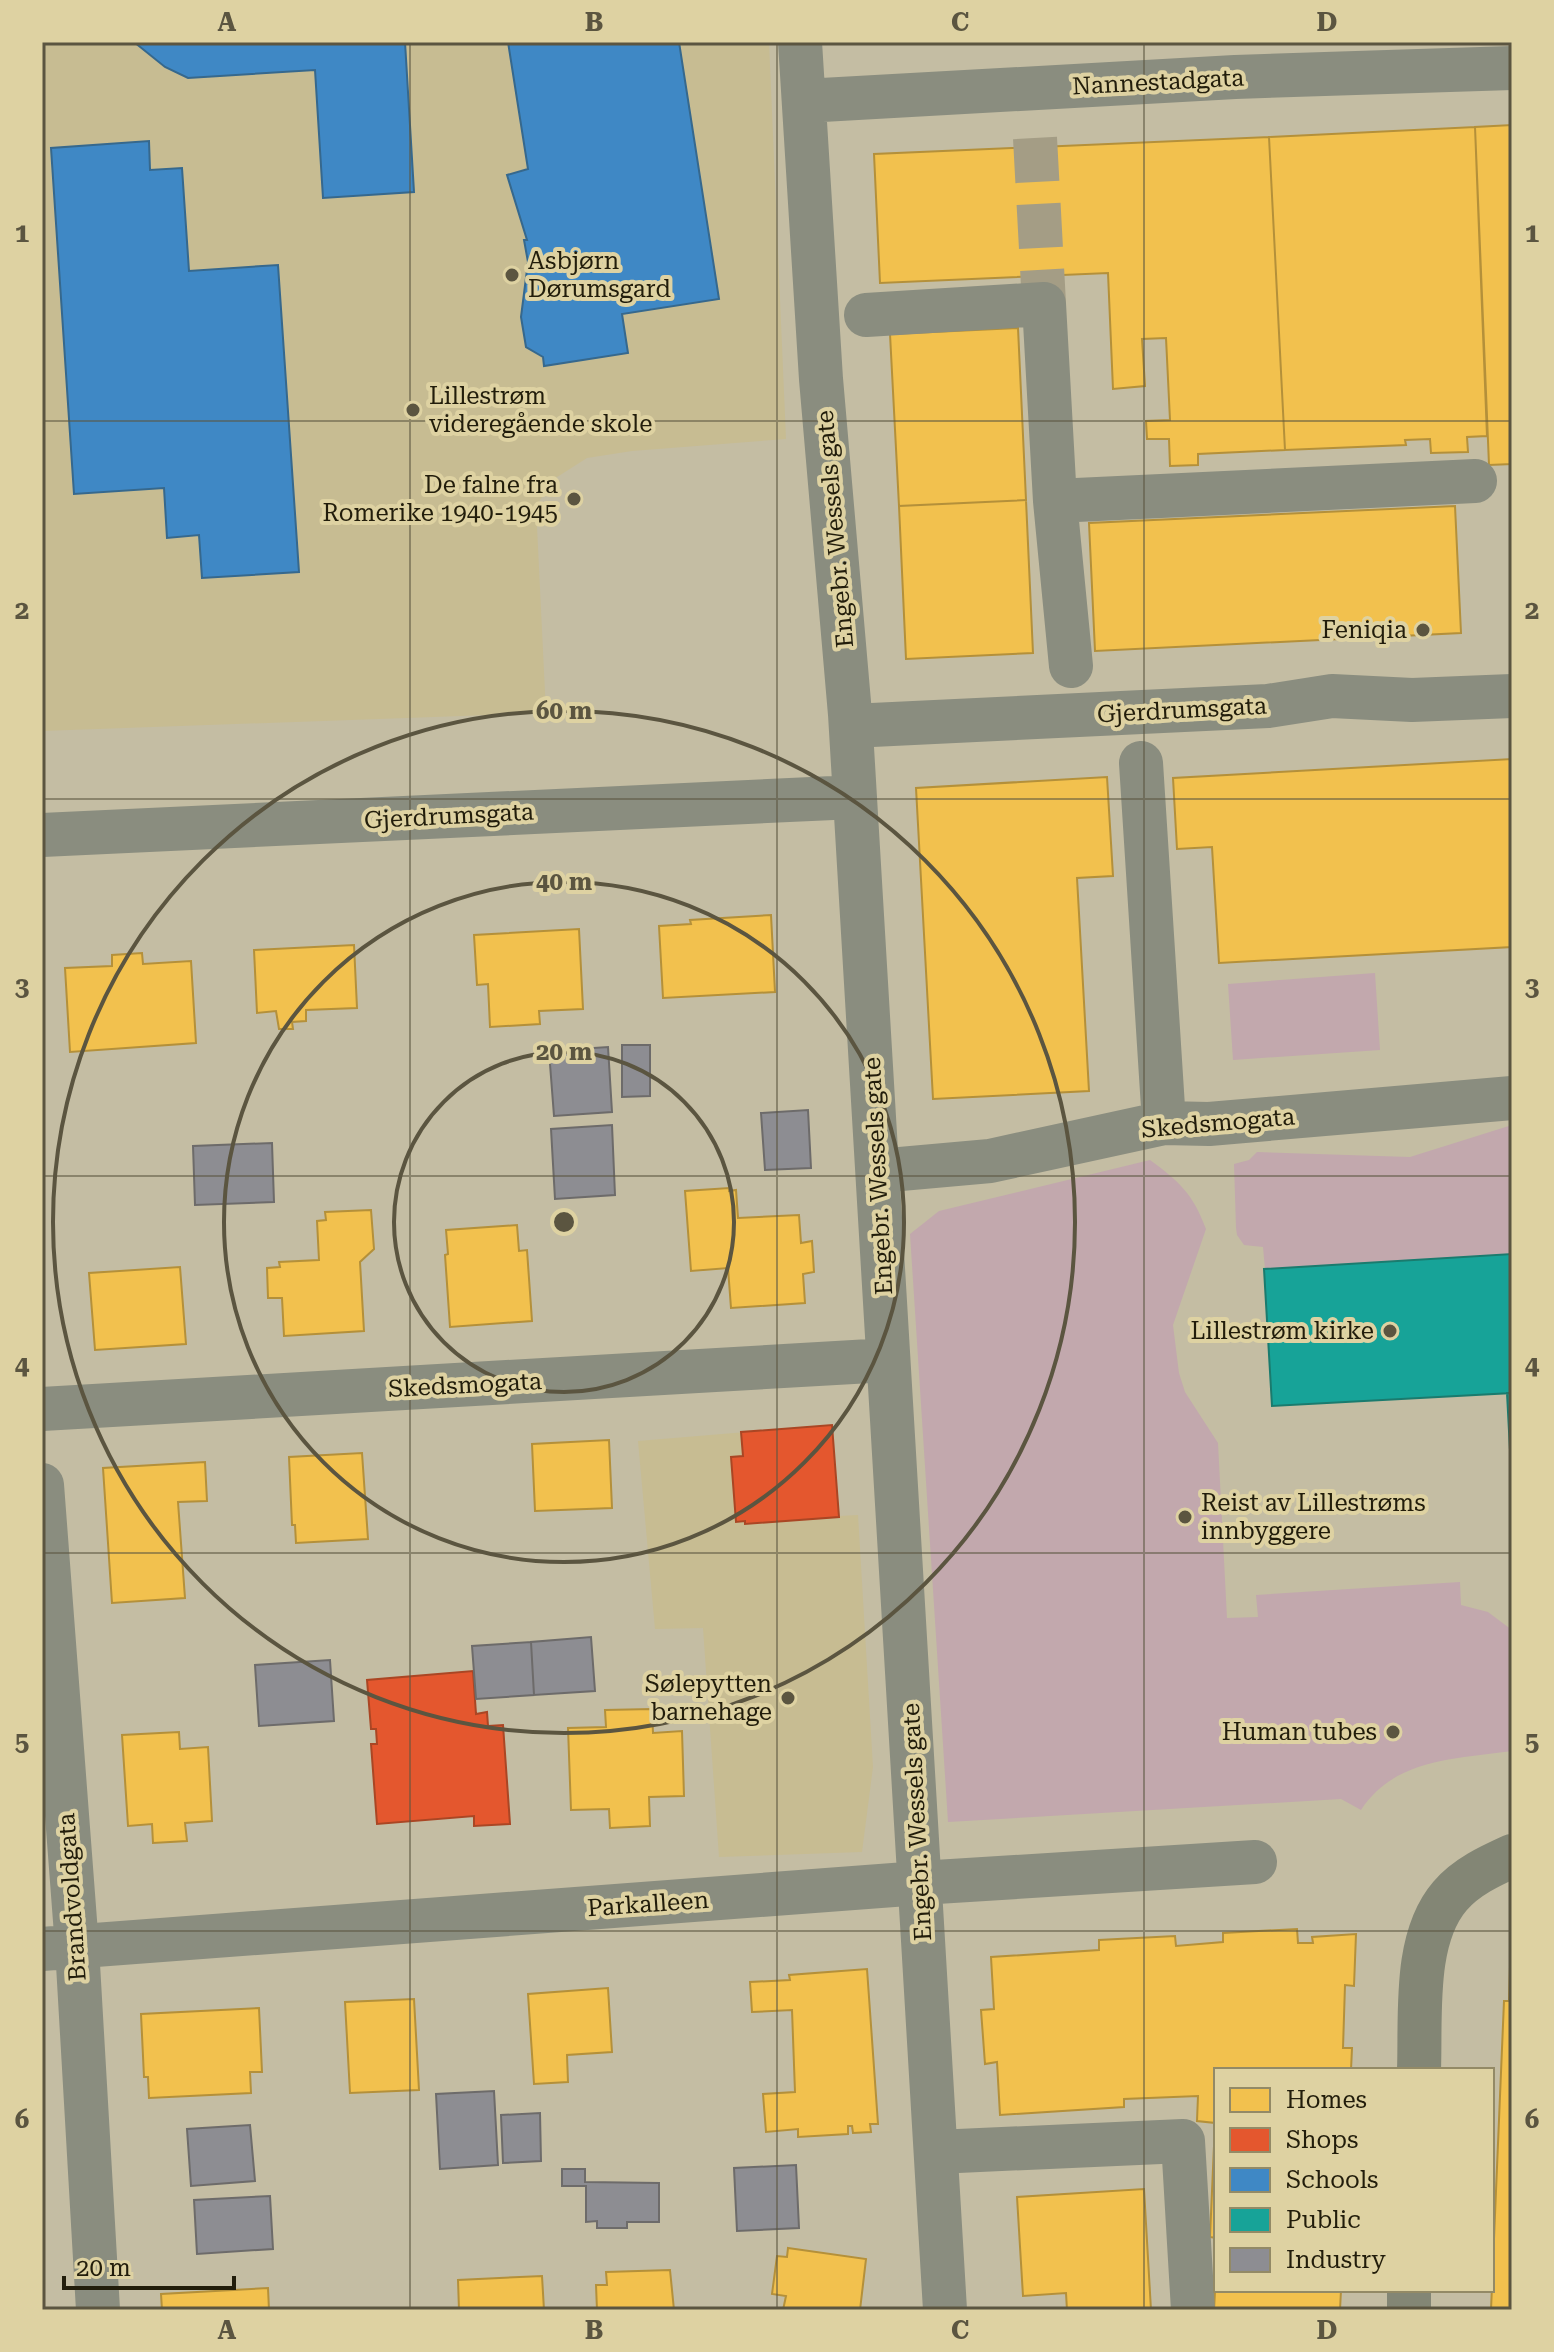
<svg xmlns="http://www.w3.org/2000/svg" width="1554" height="2352" viewBox="0 0 1554 2352" font-family="'Roboto Serif',serif">
<style>
.built{fill:#c7bc92}
.green{fill:#c2a8ad}
.homes{fill:#f2c14e;stroke:#b4903a;stroke-width:2}
.shops{fill:#e4572e;stroke:#aa4624;stroke-width:2}
.schools{fill:#3f88c5;stroke:#36688d;stroke-width:2}
.public{fill:#17a398;stroke:#1a7b6e;stroke-width:2}
.industry{fill:#8d8d92;stroke:#6d6b6a;stroke-width:2}
.lines{fill:none;stroke-linecap:round;stroke-linejoin:round}
.minor-tunnel{stroke:#a49d85;stroke-width:44;stroke-dasharray:44 22;stroke-linecap:butt}
.minor{stroke:#8a8d7f;stroke-width:44}
.major{stroke:#838675;stroke-width:44}
.grid{fill:none;stroke:#5b5540;stroke-width:2;stroke-opacity:0.55}
.ring{fill:none;stroke:#5b5540;stroke-width:4}
.poi-dot{fill:#5b5540;stroke:#ded2a2;stroke-width:3}
.labels{text-anchor:middle;stroke-width:8;stroke-linejoin:round;paint-order:stroke}
.street-label{font-size:24px;fill:#221d0b;stroke:#ded2a2}
.poi-label{font-size:24px;fill:#221d0b;stroke:#ded2a2;text-anchor:end}
.centre{fill:#5b5540;stroke:#ded2a2;stroke-width:4}
.ring-label{font-size:24px;text-anchor:middle;font-weight:bold;fill:#5b5540;stroke:#ded2a2;stroke-width:8;stroke-linejoin:round;paint-order:stroke}
.neatline{fill:none;stroke:#5b5540;stroke-width:3}
.grid-label{font-size:26px;text-anchor:middle;font-weight:bold;fill:#5b5540}
</style>
<rect width="100%" height="100%" fill="#c4bda3"/>
<path class="built" d="M42 42H769L786 439 632 451 587 458 554 479 536 506 546 713 42 731Z
M832 1425 839 1516 858 1515 873 1767 862 1852 719 1857 703 1628 655 1629 638 1441Z"/>
<path class="green" d="M1375 973 1380 1050 1233 1060 1228 984Z
M1512 1125V1254L1265 1269 1263 1247 1244 1245 1237 1235 1236 1228 1234 1164 1249 1160 1257 1152 1410 1157Z
M1150 1160C1180 1182 1193 1194 1206 1229L1173 1325 1179 1373 1185 1392 1218 1443 1227 1618 1258 1617 1256 1595 1460 1582 1461 1605 1488 1612 1512 1630V1751C1456 1759 1395 1758 1361 1810L1341 1799 948 1822 910 1234 939 1211Z"/>
<path class="homes" d="M1512 125V464L1489 465 1475 127Z
M1475 127 1487 436 1467 437 1468 452 1431 453 1430 439 1405 440 1406 445 1285 450 1269 137Z
M1269 137 1285 450 1198 454V465L1170 466 1169 439H1147L1146 421 1170 420 1166 338 1142 339 1145 386 1113 389 1108 273 880 283 874 154Z
M1018 328 1026 500 899 506 890 334Z
M1026 500 1033 653 906 659 899 506Z
M1455 506 1461 633 1095 651 1089 523Z
M1512 759V947L1219 963 1212 847 1177 849 1173 778Z
M1107 777 1113 876 1077 878 1089 1091 933 1099 916 788Z
M771 915 775 992 663 998 659 926 691 924 690 920Z
M579 929 583 1009 539 1011 540 1024 490 1027 488 984 477 985 474 935Z
M354 945 357 1008 306 1010V1021L292 1022 293 1029H279L276 1011 257 1013 254 950Z
M142 953 143 964 191 961 196 1043 70 1052 65 968 112 966V955Z
M729 1188V1191L736 1190 738 1218 799 1215 801 1243 812 1241 814 1272 803 1274 805 1303 731 1308 728 1268 691 1271 685 1191Z
M371 1210 374 1249 360 1262 364 1331 284 1336 282 1298H268L267 1268 280 1267 279 1262 319 1260 317 1221 326 1220 325 1212Z
M517 1225 519 1251 527 1250 532 1321 450 1327 445 1255 448 1254 446 1230Z
M180 1267 186 1344 95 1350 89 1273Z
M609 1440 612 1508 535 1511 532 1444Z
M362 1453 368 1539 296 1543 295 1525H292L289 1457Z
M205 1462 207 1501 178 1502 185 1598 112 1603 103 1468Z
M652 1709 653 1733 682 1731 684 1796 649 1797 650 1826 610 1828 609 1809 571 1810 568 1728 606 1727 605 1710Z
M179 1732 180 1749 208 1747 212 1821 185 1823 187 1841 153 1843 152 1824 128 1826 122 1735Z
M1297 1929 1298 1943H1313L1312 1937 1356 1934 1354 1986 1345 1985 1343 2048H1352L1351 2070H1216V2238L1210 2237 1215 2123 1197 2121 1198 2096 1124 2099V2107L1000 2115 997 2062 985 2064 981 2010 994 2009 991 1957 1099 1950V1940L1175 1936 1176 1946 1223 1942V1933Z
M1511 1933 1512 2310H1491L1504 2001H1509Z
M867 1969 878 2124H870L871 2132 853 2133 852 2126H848V2134L798 2137V2129L766 2132 763 2094 795 2092 792 2010 752 2012 750 1982 790 1980 789 1975Z
M608 1988 612 2052 567 2055 568 2082 534 2084 528 1994Z
M414 1999 419 2090 350 2093 345 2002Z
M259 2008 262 2072H250L251 2093 149 2098 148 2077H144L141 2014Z
M1144 2189 1151 2310H1067L1066 2293 1023 2296 1017 2197Z
M788 2248 866 2259 860 2310H783L786 2296 772 2294 777 2256 787 2257Z
M670 2270 674 2310H597L596 2285H607L606 2272Z
M1216 2273V2290H1341L1340 2310H1214Z
M542 2276 544 2310H459L458 2280Z
M268 2288 269 2310H162L161 2294Z"/>
<path class="shops" d="M832 1425 839 1517 745 1524V1521L736 1522 731 1457 743 1456 741 1432Z
M473 1671 476 1714 487 1712 488 1726 503 1725 510 1824 474 1826V1816L377 1824 371 1744H377L376 1729H371L367 1680Z"/>
<path class="schools" d="M134 42H405L414 192 323 198 315 70 188 78 165 67Z
M508 42H679L719 299 622 314 628 353 544 366 543 357 526 347 521 317 528 262 524 240H527L507 175 528 169Z
M149 141 150 170 182 168 189 271 278 265 299 572 202 578 199 535 167 538 164 488 74 494 51 148Z"/>
<path class="public" d="M1512 1254V1393L1272 1406 1264 1269Z
M1507 1393H1512V1488Z"/>
<path class="industry" d="M622 1045H650V1096L622 1097Z
M608 1047 612 1112 554 1116 549 1051Z
M808 1110 811 1168 765 1170 761 1113Z
M612 1125 615 1195 555 1199 551 1129Z
M272 1143 274 1202 195 1205 193 1146Z
M591 1637 595 1691 534 1695 531 1642Z
M531 1642 534 1695 476 1699 472 1646Z
M330 1660 334 1721 259 1726 255 1665Z
M494 2091 498 2165 440 2169 436 2094Z
M540 2113 541 2161 503 2163 501 2115Z
M250 2125 255 2181 191 2186 187 2129Z
M796 2165 799 2228 737 2231 734 2168Z
M562 2169H585V2182L659 2183V2222H627V2228H597V2221L586 2222V2186H562Z
M270 2196 273 2249 197 2254 194 2200Z"/>
<g class="lines">
<path class="minor-tunnel" d="M1035 138 1044 304"/>
<path class="minor" d="M800 42 821 379 850 714 945 2310
M804 101 1235 77 1512 68
M866 315 1044 304 1055 501 1475 481
M1055 501 1071 666
M851 726 1268 706 1332 696 1412 700 1512 696
M1141 763 1164 1123
M42 835 855 797
M878 1171 990 1161 1164 1123 1209 1124 1512 1098
M42 1409 888 1360
M42 1485 77 1947 98 2310
M42 1949 920 1883 1255 1862
M936 2152 1183 2141 1193 2310"/>
<path class="major" d="M1419 2070C1421 2016 1413 1939 1450 1896 1466 1877 1490 1866 1512 1856
M1409 2310V2290"/>
</g>
<path class="grid" d="M410 42V2310M777 42V2310M1144 42V2310M42 421H1512M42 799H1512M42 1176H1512M42 1553H1512M42 1931H1512"/>
<g class="ring">
<circle cx="564" cy="1222" r="170"/>
<circle cx="564" cy="1222" r="340"/>
<circle cx="564" cy="1222" r="511"/>
</g>
<g class="poi-dot">
<circle cx="512" cy="275" r="8"/>
<circle cx="413" cy="410" r="8"/>
<circle cx="574" cy="499" r="8"/>
<circle cx="1423" cy="630" r="8"/>
<circle cx="1390" cy="1331" r="8"/>
<circle cx="1185" cy="1517" r="8"/>
<circle cx="788" cy="1698" r="8"/>
<circle cx="1393" cy="1732" r="8"/>
</g>
<g class="labels">
<g class="street-label">
<text transform="translate(1158 82) rotate(-3)" y="8">Nannestadgata</text>
<text transform="translate(835 529) rotate(-95)" y="8">Engebr. Wessels gate</text>
<text transform="translate(1182 710) rotate(-3)" y="8">Gjerdrumsgata</text>
<text transform="translate(449 816) rotate(-3)" y="8">Gjerdrumsgata</text>
<text transform="translate(1218 1123) rotate(-5)" y="8">Skedsmogata</text>
<text transform="translate(878 1176) rotate(-93)" y="8">Engebr. Wessels gate</text>
<text transform="translate(465 1385) rotate(-3)" y="8">Skedsmogata</text>
<text transform="translate(917 1822) rotate(-93)" y="8">Engebr. Wessels gate</text>
<text transform="translate(72 1897) rotate(-94)" y="8">Brandvoldgata</text>
<text transform="translate(648 1904) rotate(-4)" y="8">Parkalleen</text>
</g>
<g class="poi-label">
<text x="528" y="269" text-anchor="start">Asbjørn<tspan x="528" dy="28">Dørumsgard</tspan></text>
<text x="429" y="404" text-anchor="start">Lillestrøm<tspan x="429" dy="28">videregående skole</tspan></text>
<text x="558" y="493">De falne fra<tspan x="558" dy="28">Romerike 1940-1945</tspan></text>
<text x="1407" y="638">Feniqia</text>
<text x="1374" y="1339">Lillestrøm kirke</text>
<text x="1201" y="1511" text-anchor="start">Reist av Lillestrøms<tspan x="1201" dy="28">innbyggere</tspan></text>
<text x="772" y="1692">Sølepytten<tspan x="772" dy="28">barnehage</tspan></text>
<text x="1377" y="1740">Human tubes</text>
</g>
</g>
<circle cx="564" cy="1222" r="12" class="centre"/>
<g class="ring-label">
<text x="564" y="719">60 m</text>
<text x="564" y="890">40 m</text>
<text x="564" y="1060">20 m</text>
</g>
<rect width="1554" height="2352" fill="none" stroke="#ded2a2" stroke-width="88"/>
<rect x="1214" y="2068" width="280" height="224" fill="#ded2a2" stroke="#938a66" stroke-width="2"/>
<rect x="1230" y="2088" width="40" height="24" fill="#f2c14e" stroke="#938a66" stroke-width="2"/>
<text x="1286" y="2108" font-size="24" fill="#221d0b">Homes</text>
<rect x="1230" y="2128" width="40" height="24" fill="#e4572e" stroke="#938a66" stroke-width="2"/>
<text x="1286" y="2148" font-size="24" fill="#221d0b">Shops</text>
<rect x="1230" y="2168" width="40" height="24" fill="#3f88c5" stroke="#938a66" stroke-width="2"/>
<text x="1286" y="2188" font-size="24" fill="#221d0b">Schools</text>
<rect x="1230" y="2208" width="40" height="24" fill="#17a398" stroke="#938a66" stroke-width="2"/>
<text x="1286" y="2228" font-size="24" fill="#221d0b">Public</text>
<rect x="1230" y="2248" width="40" height="24" fill="#8d8d92" stroke="#938a66" stroke-width="2"/>
<text x="1286" y="2268" font-size="24" fill="#221d0b">Industry</text>
<path d="M64 2276v12h170v-12" fill="none" stroke="#221d0b" stroke-width="4"/>
<text x="76" y="2276" font-size="24" fill="#221d0b" stroke="#ded2a2" stroke-width="6" paint-order="stroke">20 m</text>
<rect x="44" y="44" width="1466" height="2264" class="neatline"/>
<g class="grid-label">
<text x="227" y="31">A</text>
<text x="594" y="31">B</text>
<text x="960" y="31">C</text>
<text x="1327" y="31">D</text>
<text x="22" y="242">1</text>
<text x="1532" y="242">1</text>
<text x="22" y="619">2</text>
<text x="1532" y="619">2</text>
<text x="22" y="996">3</text>
<text x="1532" y="996">3</text>
<text x="22" y="1374">4</text>
<text x="1532" y="1374">4</text>
<text x="22" y="1751">5</text>
<text x="1532" y="1751">5</text>
<text x="22" y="2128">6</text>
<text x="1532" y="2128">6</text>
<text x="227" y="2339">A</text>
<text x="594" y="2339">B</text>
<text x="960" y="2339">C</text>
<text x="1327" y="2339">D</text>
</g>
</svg>
